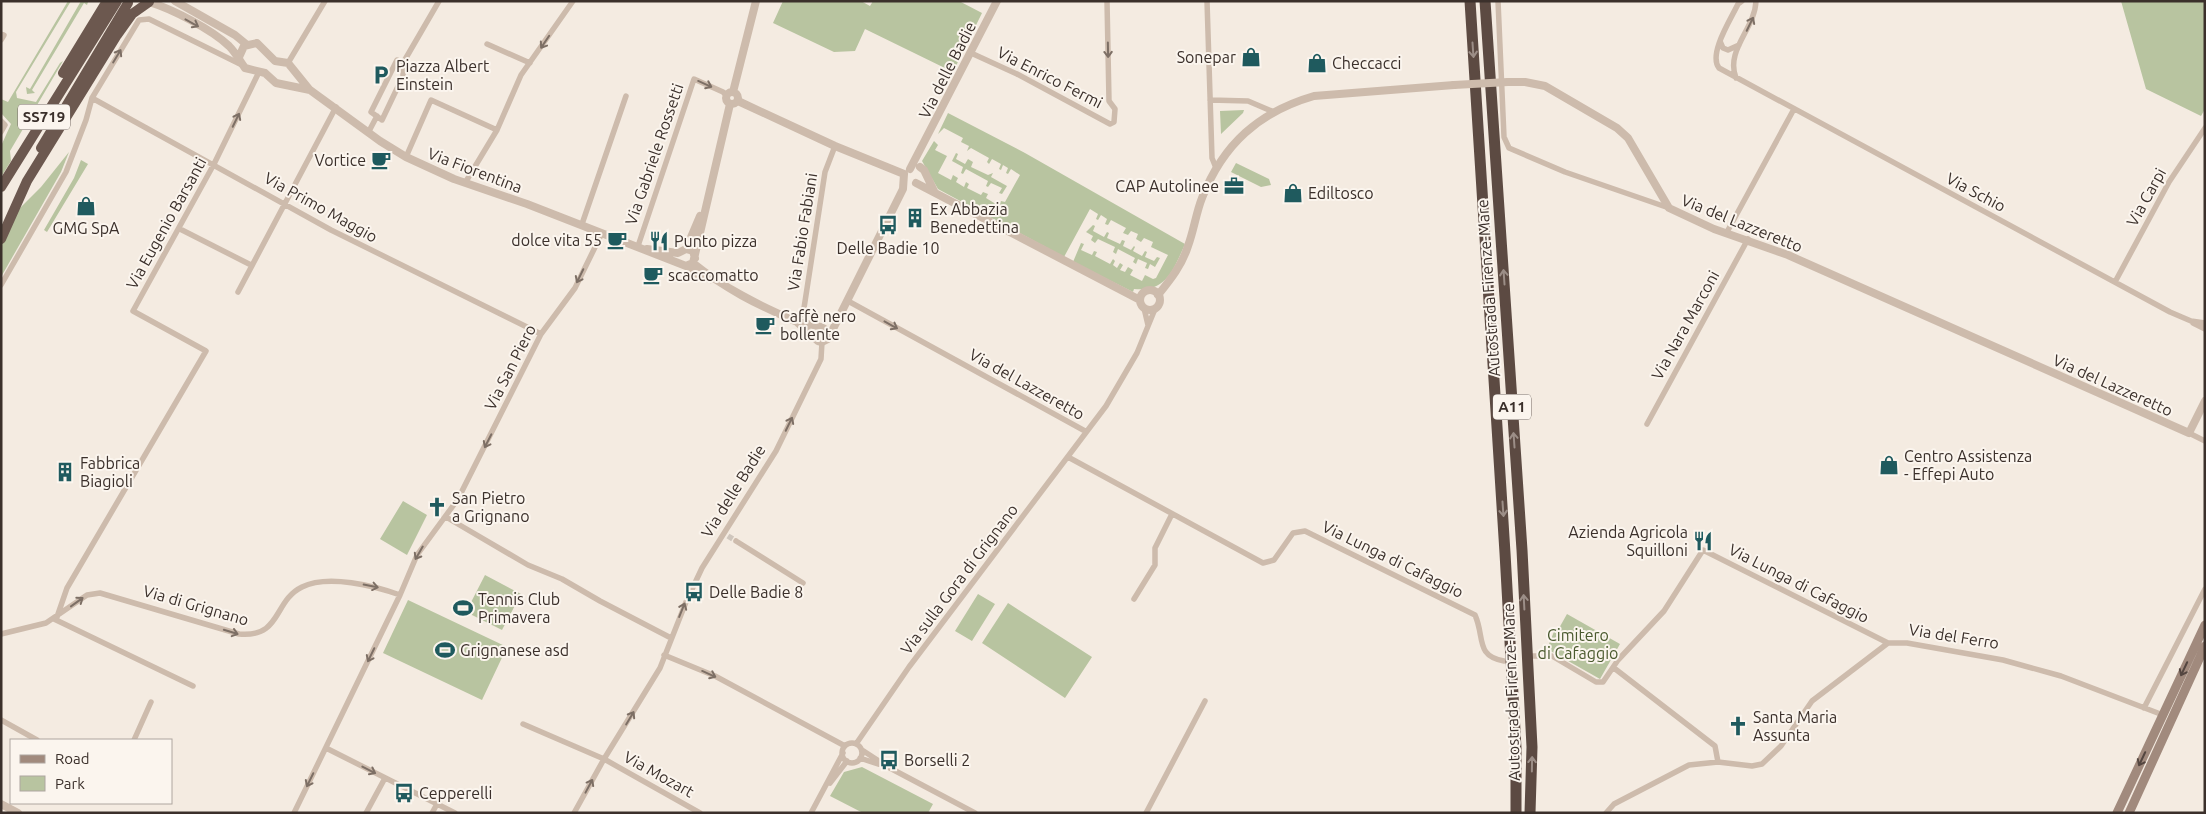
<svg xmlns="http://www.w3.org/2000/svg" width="2206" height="814" viewBox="0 0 2206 814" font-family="Ubuntu,sans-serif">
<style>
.green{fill:#b8c4a0}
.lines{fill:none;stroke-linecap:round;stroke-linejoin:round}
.minor-tunnel{stroke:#cfc6bd;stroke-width:5.5;stroke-dasharray:5.5 3;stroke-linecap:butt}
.minor{stroke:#cdbbac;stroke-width:5.5}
.tertiary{stroke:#cdbbac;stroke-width:8}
.secondary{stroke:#a18a7d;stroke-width:9}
.trunk{stroke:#6c584f;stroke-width:10}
.motorway{stroke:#5c4a42;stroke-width:11}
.tertiary-bridge{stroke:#cdbbac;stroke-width:8}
.oneway{stroke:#7d6f65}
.oneway2{stroke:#9c8e87}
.oneway3{stroke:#544640}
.labels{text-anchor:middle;stroke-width:4;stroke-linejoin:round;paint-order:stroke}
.shield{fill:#fbf5ee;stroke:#756b66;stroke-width:1}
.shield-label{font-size:15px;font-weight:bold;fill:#3b302b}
.poi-label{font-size:16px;fill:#3b302b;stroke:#fbf5ee;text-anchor:start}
.street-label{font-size:16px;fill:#3b302b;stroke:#fbf5ee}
.park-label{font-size:16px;fill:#4a5a2e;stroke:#fbf5ee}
</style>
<rect width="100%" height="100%" fill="#f4ebe1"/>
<path class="green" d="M68 1H71L16 92 17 98 36 102 60 63 63 61 10 151 11 161 1 177V146L11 124 1 113V99L8 102Z
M81 1 88 2 87 5 84 3 32 90 35 93 27 94 26 87 30 89Z
M783 1H861L870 6 873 1H959L982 13 953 72 865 29 855 51 834 52 773 23Z
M2121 1H2205V109L2201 116 2146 89Z
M1244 110 1243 113 1221 134 1220 111Z
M948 113 1025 153 1185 244C1173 271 1166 292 1134 289L1133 292 1073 262 1081 243 1084 244 1081 250 1092 255 1094 251 1097 252 1095 256 1110 264 1113 259 1115 261 1113 265 1117 268 1120 263 1123 265 1120 270 1125 272 1128 267 1133 270 1130 275 1142 281 1145 275 1153 279 1156 278 1168 255 1151 247 1153 242 1144 238 1141 242 1136 239 1138 234 1131 231 1128 235 1123 233 1126 228 1111 220 1108 225 1105 224 1107 219 1101 215 1098 220 1096 219 1098 214 1090 209 1064 257 938 189 922 161 934 141 938 145 935 150 947 156 938 173 951 180 953 175 958 178 956 182 964 187 966 182 969 184 967 188 981 195 983 192 988 194 986 198 999 206 1001 201 1005 202 1020 175 1011 169 1008 174 1006 173 1008 168 1003 165 1001 170 999 169 1001 164 992 159 989 164 987 162 989 158 971 148 967 151 969 146 961 142 963 138 944 128 938 134Z
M69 152 61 172 1 277V243L18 210 41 187Z
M956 153 958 154 956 159 965 164 968 159 973 162 971 167 988 175 993 173 991 177 1007 186 1002 194 999 193 1002 188 991 183 988 187 986 186 988 181 966 169 963 174 961 173 963 167 952 161Z
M81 160 88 164 47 232 44 230 74 178Z
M1236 163 1269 179 1271 185 1261 187 1231 172Z
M1093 225 1095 226 1093 231 1104 237 1107 232 1109 233 1107 238 1120 244 1122 240 1125 241 1123 246 1131 250 1134 246 1135 247 1133 251 1142 256 1145 251 1147 252 1145 257 1154 261 1157 257 1160 258 1155 267 1150 264 1148 269 1145 268 1147 263 1138 259 1136 264 1133 262 1135 258 1118 249 1116 254 1113 252 1115 247 1098 239 1095 243 1091 240 1093 236 1086 232Z
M403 501 427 515 407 555 380 539Z
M485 575 521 594 502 630 466 612Z
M978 594 995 604 972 641 955 631Z
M408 600 507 647 482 700 383 653Z
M1008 603 1092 657 1065 698 982 643Z
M1567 614 1620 644 1600 679 1547 649 1555 629 1558 630Z
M862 767 933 804 928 813H863L830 796 844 772Z"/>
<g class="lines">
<path class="minor-tunnel" d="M728 536 736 541"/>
<path class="minor" d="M1207 1 1212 158 1216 168
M1498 1 1504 137 1509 148 1565 172 1669 208
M1742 1 1738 4C1731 19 1708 54 1719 68L2170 312 2191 321 2205 323
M1 34 4 35 1 40
M1720 41 1723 48 1728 50 1739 45
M487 44 530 63
M971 53 1017 74 1110 124 1114 122 1115 109 1109 101 1107 1
M397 60 403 63V76L382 120 371 112Z
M288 63 325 1
M403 63 439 1
M1736 78C1725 50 1755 29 1756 1
M92 98 331 230 541 334
M1210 100 1248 101 1274 112
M1 121 5 125 1 132
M368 133 377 116
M406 157 431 100 497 130
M465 183 497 130 521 75 573 1
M582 224 626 96
M180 229 251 265
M1727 232 1794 109
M638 246 694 79 723 92 727 96
M2115 282 2169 182 2205 128
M1 285 66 172 86 120 92 98 139 20 149 19 242 65
M238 292 336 107
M848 301 1085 431
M1144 308 1148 325
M797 322 804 308 825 172 835 146
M2193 323 2205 329
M1647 424 1748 239
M2189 433 2205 441
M1068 457 1263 563 1274 560 1293 533 1305 531 1475 615C1485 637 1475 656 1504 661
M446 517 528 565 562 579 600 601 671 638
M736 541 803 583
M1134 599 1155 565V548L1172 514
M57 617 67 588 206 351 133 311 214 164 259 72
M54 619 193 686
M1 634 46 623 87 595 100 593 239 634C282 638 273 601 302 587 328 574 375 586 400 595
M664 655 715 676 845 746
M1532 656H1552L1596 682H1603L1618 660 1664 611 1703 550 1888 643
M1614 668 1715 746 1718 762
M2144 708 2205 589
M1 720 37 740
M523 724 604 759 700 813
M134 740 151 702
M842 753a10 10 0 1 1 20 0a10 10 0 1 1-20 0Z
M856 744 909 667 1106 406 1137 353 1155 309
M326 748 455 813
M862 750 888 767 975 813
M860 758 881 765
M830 783 847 761
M294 813 400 595 417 555 458 499 541 334 575 288 602 233
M366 813 385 778
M432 813 437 804
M574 813 604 759 660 668 686 602 702 568 776 451 821 359 822 342
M811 813 843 753
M1146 813 1205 701
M1606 813 1614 804 1689 765 1718 762 1752 766 1762 764 1781 746 1812 701 1888 643H1907L2003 660 2061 676 2163 715"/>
<path class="tertiary" d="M175 1 235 35 246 44
M149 2C172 9 211 29 229 46 236 53 239 60 245 68L265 73 276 83 310 90 380 141 406 157 454 179 527 204 686 266 693 263 730 104
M239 57 244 46 257 43 275 61 288 63 309 89
M1508 82H1525L1545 86 1617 128 1628 138 1669 208 1714 229 1788 255 2189 433 2205 401
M733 92 756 1
M726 98a6 6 0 1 1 12 0a6 6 0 1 1-12 0Z
M738 101 835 146 904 174
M920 167 924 170 934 191
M910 169 997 1
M916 183 1140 300
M647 249 678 253 686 249 693 251 695 258
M686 249 700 216
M693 263C724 288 758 305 795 321 805 325 825 324 829 334
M688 266 694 273 710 279
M1140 300a10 10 0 1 1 20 0a10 10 0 1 1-20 0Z
M1158 295C1171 279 1182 265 1188 246 1194 230 1196 213 1202 198 1223 144 1259 112 1314 96L1454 85
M797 322 818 341 822 342 828 339 903 189 904 174
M1 804 18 813"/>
<path class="secondary" d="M2117 813 2205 625
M2129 813 2205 646"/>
<path class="trunk" d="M63 73 107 1
M41 148 128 3
M1 187 117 1
M1 239 27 181 117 35 132 14 149 2"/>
<path class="motorway" d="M1470 1 1505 553 1516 748V813
M1485 1 1522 550 1532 747 1530 813"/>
<path class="tertiary-bridge" d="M1454 85 1508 82"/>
</g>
<defs><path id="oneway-shaft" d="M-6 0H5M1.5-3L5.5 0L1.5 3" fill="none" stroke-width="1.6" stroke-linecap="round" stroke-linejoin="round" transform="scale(1.25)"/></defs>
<g class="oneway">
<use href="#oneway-shaft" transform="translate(192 23) rotate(29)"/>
<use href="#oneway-shaft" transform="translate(1750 24) rotate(-64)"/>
<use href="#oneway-shaft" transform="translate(545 42) rotate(124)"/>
<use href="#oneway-shaft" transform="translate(1108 50) rotate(89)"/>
<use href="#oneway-shaft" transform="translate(117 56) rotate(-59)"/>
<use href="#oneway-shaft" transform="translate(705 84) rotate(24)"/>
<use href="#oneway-shaft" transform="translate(236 120) rotate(-64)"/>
<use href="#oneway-shaft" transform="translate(580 276) rotate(116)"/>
<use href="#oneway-shaft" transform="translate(891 325) rotate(29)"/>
<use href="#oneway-shaft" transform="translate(789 424) rotate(-64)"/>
<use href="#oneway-shaft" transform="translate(488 441) rotate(117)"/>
<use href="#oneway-shaft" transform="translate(419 553) rotate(120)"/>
<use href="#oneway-shaft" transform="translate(371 586) rotate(11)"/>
<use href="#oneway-shaft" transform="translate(77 602) rotate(-36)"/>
<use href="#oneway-shaft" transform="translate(682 610) rotate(-68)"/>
<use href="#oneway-shaft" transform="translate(231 632) rotate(17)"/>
<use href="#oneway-shaft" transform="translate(371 655) rotate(116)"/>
<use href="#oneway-shaft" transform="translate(709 674) rotate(24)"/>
<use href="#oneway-shaft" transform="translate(630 718) rotate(-59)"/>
<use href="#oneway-shaft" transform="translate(369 770) rotate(27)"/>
<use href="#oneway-shaft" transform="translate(310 780) rotate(116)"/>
<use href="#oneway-shaft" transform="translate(589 786) rotate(-62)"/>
</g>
<g class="oneway2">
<use href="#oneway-shaft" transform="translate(1473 50) rotate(86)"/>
<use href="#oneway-shaft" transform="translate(1504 277) rotate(-94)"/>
<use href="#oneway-shaft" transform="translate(1514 440) rotate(-94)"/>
<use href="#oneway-shaft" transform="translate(1503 509) rotate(86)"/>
<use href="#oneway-shaft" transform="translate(1524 602) rotate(-93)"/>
<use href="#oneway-shaft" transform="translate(1532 764) rotate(-89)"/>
</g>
<g class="oneway3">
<use href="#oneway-shaft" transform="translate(2184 669) rotate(115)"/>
<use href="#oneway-shaft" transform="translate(2142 759) rotate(115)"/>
</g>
<defs>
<symbol id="shop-bare" viewBox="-9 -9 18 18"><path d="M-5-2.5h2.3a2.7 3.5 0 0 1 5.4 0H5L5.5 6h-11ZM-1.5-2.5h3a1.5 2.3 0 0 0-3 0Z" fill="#1f5a5e" stroke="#fbf5ee" stroke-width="2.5" paint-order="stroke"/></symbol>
<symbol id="parking-bare" viewBox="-9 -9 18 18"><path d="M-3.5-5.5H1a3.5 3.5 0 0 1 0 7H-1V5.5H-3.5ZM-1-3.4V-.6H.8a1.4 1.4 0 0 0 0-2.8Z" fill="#1f5a5e" stroke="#fbf5ee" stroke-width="2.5" paint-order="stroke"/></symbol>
<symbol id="cafe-bare" viewBox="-9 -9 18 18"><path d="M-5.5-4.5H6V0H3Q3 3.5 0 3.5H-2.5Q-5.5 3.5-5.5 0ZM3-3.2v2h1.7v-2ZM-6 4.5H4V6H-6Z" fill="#1f5a5e" stroke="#fbf5ee" stroke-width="2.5" paint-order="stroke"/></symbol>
<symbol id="office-bare" viewBox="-9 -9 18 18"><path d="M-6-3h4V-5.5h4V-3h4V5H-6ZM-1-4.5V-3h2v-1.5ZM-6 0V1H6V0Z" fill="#1f5a5e" stroke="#fbf5ee" stroke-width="2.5" paint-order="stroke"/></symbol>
<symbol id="building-bare" viewBox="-9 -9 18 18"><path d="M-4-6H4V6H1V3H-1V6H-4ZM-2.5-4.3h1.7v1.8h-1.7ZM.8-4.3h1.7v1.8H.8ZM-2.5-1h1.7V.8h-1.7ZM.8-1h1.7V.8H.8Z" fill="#1f5a5e" stroke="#fbf5ee" stroke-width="2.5" paint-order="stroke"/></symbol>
<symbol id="bus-bare" viewBox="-9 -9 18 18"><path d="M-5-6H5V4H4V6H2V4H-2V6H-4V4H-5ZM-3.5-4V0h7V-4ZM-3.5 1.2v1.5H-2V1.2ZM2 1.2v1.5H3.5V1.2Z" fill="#1f5a5e" stroke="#fbf5ee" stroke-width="2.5" paint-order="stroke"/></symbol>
<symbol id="restaurant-bare" viewBox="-9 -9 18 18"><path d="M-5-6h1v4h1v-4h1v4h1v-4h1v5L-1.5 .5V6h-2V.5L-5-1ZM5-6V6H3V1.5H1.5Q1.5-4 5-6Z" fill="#1f5a5e" stroke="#fbf5ee" stroke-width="2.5" paint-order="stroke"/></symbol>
<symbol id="church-bare" viewBox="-9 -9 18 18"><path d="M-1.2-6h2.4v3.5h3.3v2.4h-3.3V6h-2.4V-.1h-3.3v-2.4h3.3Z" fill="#1f5a5e" stroke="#fbf5ee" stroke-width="2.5" paint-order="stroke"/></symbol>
<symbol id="stadium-bare" viewBox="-9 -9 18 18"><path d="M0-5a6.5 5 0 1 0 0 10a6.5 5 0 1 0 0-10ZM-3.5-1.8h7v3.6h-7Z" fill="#1f5a5e" stroke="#fbf5ee" stroke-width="2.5" paint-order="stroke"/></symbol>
</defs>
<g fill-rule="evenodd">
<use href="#shop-bare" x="1237" y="43" width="28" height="28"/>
<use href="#shop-bare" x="1303" y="49" width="28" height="28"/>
<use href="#parking-bare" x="367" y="61" width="28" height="28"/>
<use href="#cafe-bare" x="367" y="146" width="28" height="28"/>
<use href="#office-bare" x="1220" y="172" width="28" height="28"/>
<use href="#shop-bare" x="1279" y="179" width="28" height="28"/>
<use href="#shop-bare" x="72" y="192" width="28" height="28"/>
<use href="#building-bare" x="901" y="204" width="28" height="28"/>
<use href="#bus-bare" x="874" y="211" width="28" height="28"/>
<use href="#cafe-bare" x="603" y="226" width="28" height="28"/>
<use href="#restaurant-bare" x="645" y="227" width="28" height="28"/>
<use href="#cafe-bare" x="639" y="261" width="28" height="28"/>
<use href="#cafe-bare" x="751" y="311" width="28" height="28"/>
<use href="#shop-bare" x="1875" y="451" width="28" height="28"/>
<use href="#building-bare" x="51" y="458" width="28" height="28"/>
<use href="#church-bare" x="423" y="493" width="28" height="28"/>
<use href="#restaurant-bare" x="1689" y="527" width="28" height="28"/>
<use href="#bus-bare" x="680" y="578" width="28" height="28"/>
<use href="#stadium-bare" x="449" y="594" width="28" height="28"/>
<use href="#stadium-bare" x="431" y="636" width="28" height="28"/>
<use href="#church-bare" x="1724" y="712" width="28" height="28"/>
<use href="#bus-bare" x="875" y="746" width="28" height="28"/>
<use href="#bus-bare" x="390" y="779" width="28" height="28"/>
</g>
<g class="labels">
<g class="shield">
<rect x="18" y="104.5" width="52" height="25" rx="4"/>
<rect x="1493" y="394.5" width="38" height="25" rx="4"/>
</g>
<g class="shield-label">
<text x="44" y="122">SS719</text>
<text x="1512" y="412">A11</text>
</g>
<g class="poi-label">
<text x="1236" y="63" text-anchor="end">Sonepar</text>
<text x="1332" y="69">Checcacci</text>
<text x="396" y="72">Piazza Albert<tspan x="396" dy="18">Einstein</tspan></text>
<text x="366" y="166" text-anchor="end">Vortice</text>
<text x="1219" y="192" text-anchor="end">CAP Autolinee</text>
<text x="1308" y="199">Ediltosco</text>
<text x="930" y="215">Ex Abbazia<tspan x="930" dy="18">Benedettina</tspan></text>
<text x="86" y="234" text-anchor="middle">GMG SpA</text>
<text x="602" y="246" text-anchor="end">dolce vita 55</text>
<text x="674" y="247">Punto pizza</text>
<text x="888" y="254" text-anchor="middle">Delle Badie 10</text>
<text x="668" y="281">scaccomatto</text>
<text x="780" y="322">Caffè nero<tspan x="780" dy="18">bollente</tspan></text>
<text x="1904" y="462">Centro Assistenza<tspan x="1904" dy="18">- Effepi Auto</tspan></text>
<text x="80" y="469">Fabbrica<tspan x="80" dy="18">Biagioli</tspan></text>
<text x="452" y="504">San Pietro<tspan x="452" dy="18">a Grignano</tspan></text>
<text x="1688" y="538" text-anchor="end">Azienda Agricola<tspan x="1688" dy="18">Squilloni</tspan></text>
<text x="709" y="598">Delle Badie 8</text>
<text x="478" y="605">Tennis Club<tspan x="478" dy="18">Primavera</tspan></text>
<text x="460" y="656">Grignanese asd</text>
<text x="1753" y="723">Santa Maria<tspan x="1753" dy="18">Assunta</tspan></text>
<text x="904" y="766">Borselli 2</text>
<text x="419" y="799">Cepperelli</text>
</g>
<g class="street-label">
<text transform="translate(947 70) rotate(-63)" y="6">Via delle Badie</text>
<text transform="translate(1050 77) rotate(27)" y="6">Via Enrico Fermi</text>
<text transform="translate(654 154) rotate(-71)" y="6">Via Gabriele Rossetti</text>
<text transform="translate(475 170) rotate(21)" y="6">Via Fiorentina</text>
<text transform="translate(1976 192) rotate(28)" y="6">Via Schio</text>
<text transform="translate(2146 197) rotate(-61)" y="6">Via Carpi</text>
<text transform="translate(321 207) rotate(29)" y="6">Via Primo Maggio</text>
<text transform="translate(166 223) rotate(-61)" y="6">Via Eugenio Barsanti</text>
<text transform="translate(1742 223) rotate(22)" y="6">Via del Lazzeretto</text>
<text transform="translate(802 232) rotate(-81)" y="6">Via Fabio Fabiani</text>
<text transform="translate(1488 288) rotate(-94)" y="6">Autostrada Firenze-Mare</text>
<text transform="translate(1685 325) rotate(-61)" y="6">Via Nara Marconi</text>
<text transform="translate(510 367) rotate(-63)" y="6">Via San Piero</text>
<text transform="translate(1027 384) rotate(29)" y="6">Via del Lazzeretto</text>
<text transform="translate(2113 385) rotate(24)" y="6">Via del Lazzeretto</text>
<text transform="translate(733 491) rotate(-58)" y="6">Via delle Badie</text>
<text transform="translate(1393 559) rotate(26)" y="6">Via Lunga di Cafaggio</text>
<text transform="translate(959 579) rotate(-53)" y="6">Via sulla Gora di Grignano</text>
<text transform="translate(1799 583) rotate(27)" y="6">Via Lunga di Cafaggio</text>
<text transform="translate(196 605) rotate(16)" y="6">Via di Grignano</text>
<text transform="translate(1954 636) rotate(9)" y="6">Via del Ferro</text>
<text transform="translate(1511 692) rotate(-92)" y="6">Autostrada Firenze-Mare</text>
<text transform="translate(659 774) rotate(29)" y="6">Via Mozart</text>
</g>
<g class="park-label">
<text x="1578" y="641">Cimitero<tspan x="1578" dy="18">di Cafaggio</tspan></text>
</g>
</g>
<rect width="2206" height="814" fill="none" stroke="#3b302b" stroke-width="5"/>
<rect x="10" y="739" width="162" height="65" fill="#fbf5ee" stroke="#aea6a0"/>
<rect x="20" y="755" width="25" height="8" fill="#a18a7d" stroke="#aea6a0"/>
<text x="55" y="764" font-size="15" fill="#3b302b">Road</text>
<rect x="20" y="776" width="25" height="15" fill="#b8c4a0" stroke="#aea6a0"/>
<text x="55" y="789" font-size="15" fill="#3b302b">Park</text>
</svg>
